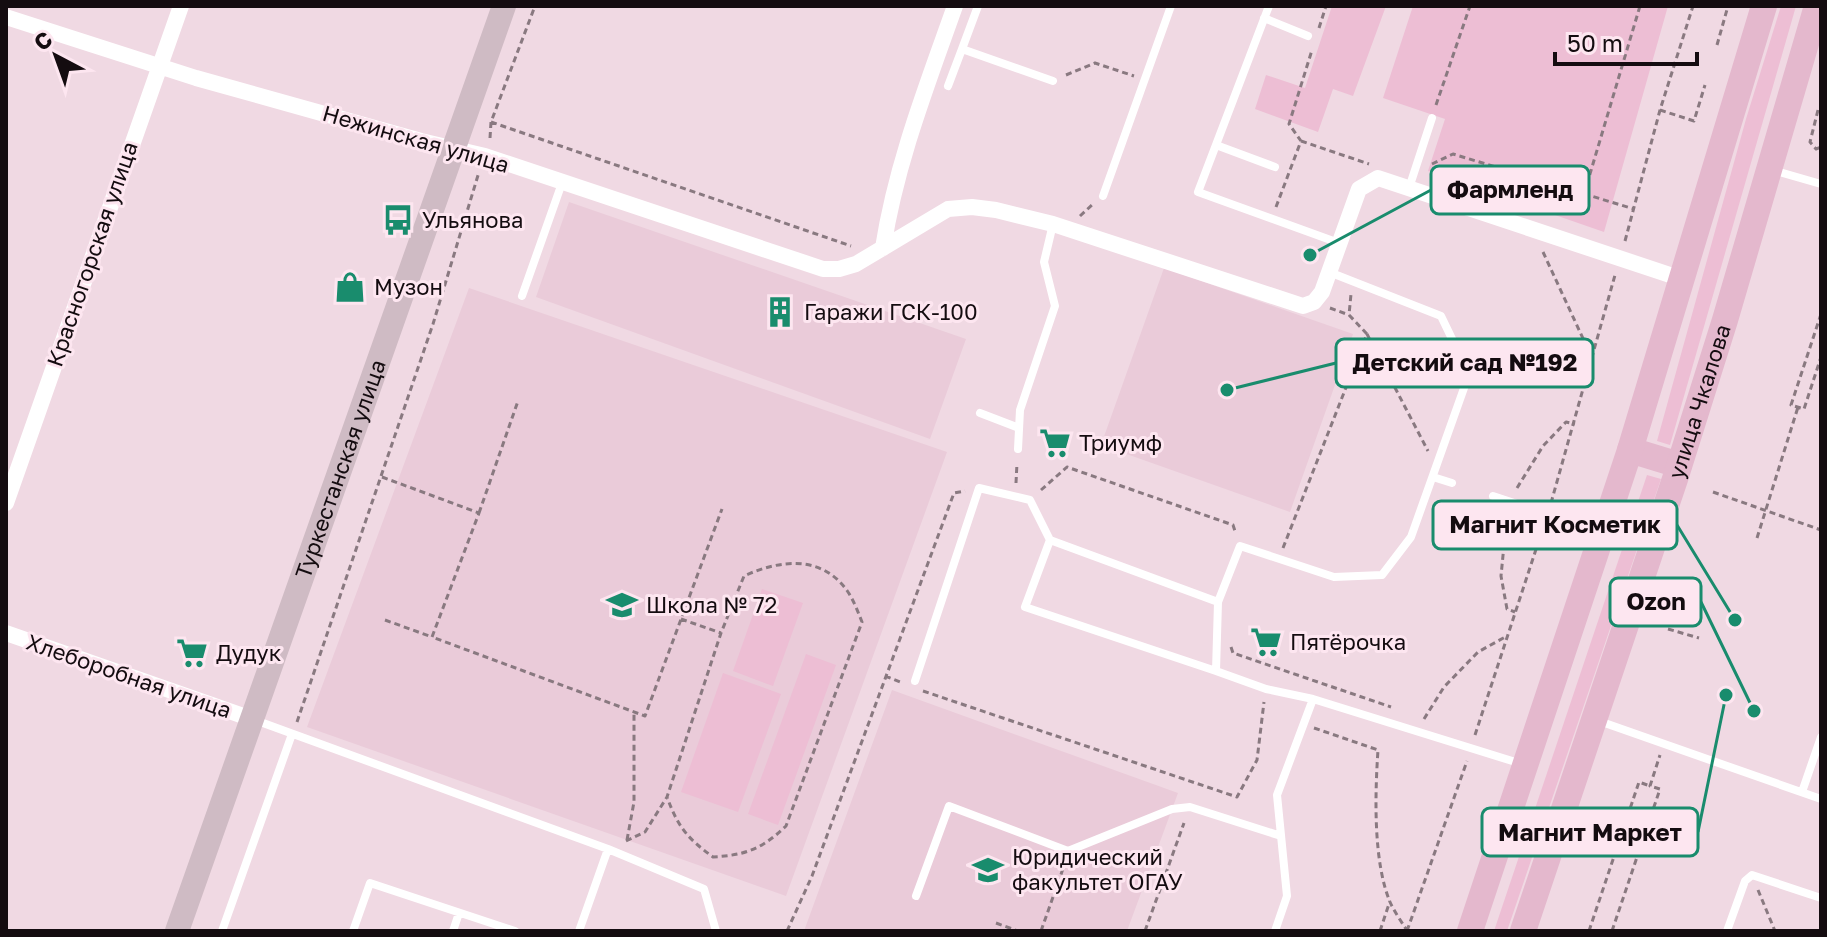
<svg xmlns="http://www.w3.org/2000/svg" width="1827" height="937" viewBox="0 0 1827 937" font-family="'Golos Text',sans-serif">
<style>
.built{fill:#eacbd9}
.green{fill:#edbed4}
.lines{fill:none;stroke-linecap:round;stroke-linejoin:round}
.path{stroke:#897980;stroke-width:3;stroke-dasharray:6 4;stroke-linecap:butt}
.lane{stroke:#fff;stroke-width:8}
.street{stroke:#fff;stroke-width:16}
.secondary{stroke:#cfbbc4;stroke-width:24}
.primary{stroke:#e4b8cd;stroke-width:26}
.labels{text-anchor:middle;stroke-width:6;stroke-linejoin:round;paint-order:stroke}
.street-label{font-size:22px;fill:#140c10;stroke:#fde6f0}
.poi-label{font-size:22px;fill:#140c10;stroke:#fde6f0;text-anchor:start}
.leader{fill:none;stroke:#198c6d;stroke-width:3}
.callout-dot{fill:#198c6d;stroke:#fde6f0;stroke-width:3}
.callout{fill:#fde6f0;stroke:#198c6d;stroke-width:3}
.callout-label{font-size:24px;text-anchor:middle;font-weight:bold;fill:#140c10}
</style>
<rect width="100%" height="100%" fill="#f0d9e3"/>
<path class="built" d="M569 202 966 339 930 439 536 297Z
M1164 268 1353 334 1290 512 1101 445Z
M469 288 947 452 786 896 307 727Z
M892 690 1178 793 1127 931H804Z"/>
<path class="green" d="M1332 6H1386L1353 96 1333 89 1318 132 1255 109 1266 75 1305 88Z
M1413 6H1668L1604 232 1428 171 1445 119 1383 98Z
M1781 6H1796L1670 445 1657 441 1746 119Z
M1647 475 1661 479 1507 931H1494Z
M762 589 803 603 773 686 733 671Z
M806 654 836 665 778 825 748 814Z
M723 673 781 694 738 812 681 792Z"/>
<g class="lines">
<path class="path" d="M1319 28 1326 6
M1717 45 1728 6
M1066 75 1095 63 1134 76
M1436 105 1470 6
M1660 110 1694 121 1705 85
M1818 110 1810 142 1816 149 1821 147
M491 122 851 246
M490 138 491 122 535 6
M1301 141 1369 164
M1432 164 1453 154 1634 209
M1584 194 1640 6
M1276 207 1301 141 1289 124 1312 50
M1080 216 1092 205
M1625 241 1660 110 1693 6
M1543 252 1592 358
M1330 308 1349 315
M1821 314 1791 405 1804 409 1821 357
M1367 334 1428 451
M382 477 479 513 432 637 645 716 722 509
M1016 483 1017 463
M1517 488 1543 446 1566 422 1575 424
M1041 490 1067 467 1233 525 1236 534
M1713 492 1821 530
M1551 503 1615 275
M479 513 518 401
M1507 514 1501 576 1507 609 1515 612
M1757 538 1798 407
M1283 548 1367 334 1349 315 1351 294
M681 619 721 633
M385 620 432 637
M1668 629 1699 638
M1231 647 1233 653 1391 707
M885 676 900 682
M923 691 1237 797 1257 760 1264 702
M1424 719 1444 687 1478 652 1507 636
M297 722 433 324 479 172
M1314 728 1378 750C1375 794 1373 861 1390 902 1394 911 1401 921 1406 929
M1475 735 1544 525
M627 840 634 802V713
M626 841 645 832 667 797 721 633 744 576C781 559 823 555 848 592 854 601 858 612 862 622L786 826C762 849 746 855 713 857 687 838 678 827 667 797
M1758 890 1775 931
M996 923 1018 931
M787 931 812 876 954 493 965 491
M1041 931 1065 863
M1145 931 1184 823
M1380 931 1390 901
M1407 931 1467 761
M1589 931 1639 782 1650 786
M1612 931 1660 789 1650 786 1660 755"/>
<path class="lane" d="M978 6 962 49 1053 81
M1269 6 1198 192 1339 243
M1264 18 1308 36
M948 86 962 49
M1216 145 1275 167
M1772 170 1821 184
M1409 188 1432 118
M1103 196 1171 6
M522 296 562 183
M980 413 1019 428
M1018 449 1020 410 1055 306 1044 262 1053 224
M1433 477 1452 483
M1493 496 1578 524
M1050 540 1025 607 1216 671
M1218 602 1240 546 1334 577 1382 575 1411 537 1469 374 1441 316 1329 272
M915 681 979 488 1030 500 1050 540 1218 602 1216 671 1266 689 1313 699 1522 764
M255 720 608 849 704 889 716 931
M1599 721 1821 799
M1802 792 1821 737
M916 896 949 806 1068 851 1172 809 1190 807 1281 836
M222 931 292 734
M353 931 370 883 515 931
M453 931 459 913
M579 931 608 849
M1275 931 1287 896 1277 795 1313 699
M1727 931 1745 881 1752 875 1821 898"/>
<path class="street" d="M6 17 196 78 421 141 485 156 823 269H839L856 264 948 209 972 207 996 210 1053 224 1303 306 1314 302 1322 292 1359 189 1378 178 1682 279
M883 248C896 164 927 85 955 6
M6 503 181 6
M6 633 252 719"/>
<path class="secondary" id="s1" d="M177 931 504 6"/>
<g class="primary">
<path d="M1630 450 1679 465"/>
<path d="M1470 931 1630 450 1764 6"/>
<path id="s2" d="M1523 931 1675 479 1725 320 1817 6"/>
</g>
</g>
<defs>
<symbol id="bus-bare" viewBox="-9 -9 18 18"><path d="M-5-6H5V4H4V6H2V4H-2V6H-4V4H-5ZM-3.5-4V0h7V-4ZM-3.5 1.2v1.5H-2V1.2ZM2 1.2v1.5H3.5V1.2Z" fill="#198c6d" stroke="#fde6f0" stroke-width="2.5" paint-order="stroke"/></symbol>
<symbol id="shop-bare" viewBox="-9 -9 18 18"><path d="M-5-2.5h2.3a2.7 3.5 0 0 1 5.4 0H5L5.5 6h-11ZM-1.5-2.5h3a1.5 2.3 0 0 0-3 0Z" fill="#198c6d" stroke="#fde6f0" stroke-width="2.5" paint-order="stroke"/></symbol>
<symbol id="building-bare" viewBox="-9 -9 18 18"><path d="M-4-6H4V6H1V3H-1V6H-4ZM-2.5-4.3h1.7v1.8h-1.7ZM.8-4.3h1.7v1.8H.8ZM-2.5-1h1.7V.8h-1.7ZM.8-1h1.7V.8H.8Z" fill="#198c6d" stroke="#fde6f0" stroke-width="2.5" paint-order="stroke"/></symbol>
<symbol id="supermarket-bare" viewBox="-9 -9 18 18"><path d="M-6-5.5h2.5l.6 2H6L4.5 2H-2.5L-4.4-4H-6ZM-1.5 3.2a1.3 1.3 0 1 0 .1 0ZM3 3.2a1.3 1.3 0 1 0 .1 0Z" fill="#198c6d" stroke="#fde6f0" stroke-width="2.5" paint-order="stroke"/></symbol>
<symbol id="school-bare" viewBox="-9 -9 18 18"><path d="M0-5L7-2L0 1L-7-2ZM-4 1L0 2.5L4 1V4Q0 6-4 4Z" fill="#198c6d" stroke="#fde6f0" stroke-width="2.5" paint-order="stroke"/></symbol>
<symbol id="university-bare" viewBox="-9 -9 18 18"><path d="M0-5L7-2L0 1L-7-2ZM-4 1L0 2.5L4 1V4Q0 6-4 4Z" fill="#198c6d" stroke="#fde6f0" stroke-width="2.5" paint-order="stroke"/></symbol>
</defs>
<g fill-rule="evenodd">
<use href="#bus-bare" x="376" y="198" width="44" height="44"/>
<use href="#shop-bare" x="328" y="265" width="44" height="44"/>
<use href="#building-bare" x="758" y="290" width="44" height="44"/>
<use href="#supermarket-bare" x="1033" y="421" width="44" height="44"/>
<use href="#school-bare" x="600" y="583" width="44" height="44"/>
<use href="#supermarket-bare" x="1244" y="620" width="44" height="44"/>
<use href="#supermarket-bare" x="170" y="631" width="44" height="44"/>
<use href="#university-bare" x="966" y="848" width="44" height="44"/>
</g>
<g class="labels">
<g class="street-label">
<text transform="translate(416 139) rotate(16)" y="8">Нежинская улица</text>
<text transform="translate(92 254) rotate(-71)" y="8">Красногорская улица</text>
<text dy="8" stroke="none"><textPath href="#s2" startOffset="558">улица Чкалова</textPath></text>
<text dy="8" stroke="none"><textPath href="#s1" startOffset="490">Туркестанская улица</textPath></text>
<text transform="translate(129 676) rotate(19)" y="8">Хлеборобная улица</text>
</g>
<g class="poi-label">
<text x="422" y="228">Ульянова</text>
<text x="374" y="295">Музон</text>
<text x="804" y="320">Гаражи ГСК-100</text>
<text x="1079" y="451">Триумф</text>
<text x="646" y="613">Школа № 72</text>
<text x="1290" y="650">Пятёрочка</text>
<text x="216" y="661">Дудук</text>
<text x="1012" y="865">Юридический<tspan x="1012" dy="25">факультет ОГАУ</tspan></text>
</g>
</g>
<path class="leader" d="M1310 255L1431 190M1227 390L1336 363M1735 620L1677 525M1754 711L1701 602M1726 695L1698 832"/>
<g class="callout-dot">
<circle cx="1310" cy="255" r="8"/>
<circle cx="1227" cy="390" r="8"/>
<circle cx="1735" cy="620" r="8"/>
<circle cx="1754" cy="711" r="8"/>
<circle cx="1726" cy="695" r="8"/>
</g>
<g class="callout">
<rect x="1431" y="166" width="158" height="48" rx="8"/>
<rect x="1336" y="339" width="257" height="48" rx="8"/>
<rect x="1433" y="501" width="244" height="48" rx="8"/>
<rect x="1610" y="578" width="91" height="48" rx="8"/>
<rect x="1482" y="808" width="216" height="48" rx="8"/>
</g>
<g class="callout-label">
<text x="1510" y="198">Фармленд</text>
<text x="1465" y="371">Детский сад №192</text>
<text x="1555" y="533">Магнит Косметик</text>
<text x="1656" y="610">Ozon</text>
<text x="1590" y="841">Магнит Маркет</text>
</g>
<rect width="1827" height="937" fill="none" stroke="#140c10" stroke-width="16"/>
<g transform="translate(56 56) rotate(319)" stroke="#fde6f0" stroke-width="6" paint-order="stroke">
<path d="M0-6L14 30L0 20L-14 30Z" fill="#140c10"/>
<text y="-12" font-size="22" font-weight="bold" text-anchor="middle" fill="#140c10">С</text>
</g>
<path d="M1555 52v12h142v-12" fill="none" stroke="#140c10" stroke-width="4"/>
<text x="1567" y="52" font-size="24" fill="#140c10" stroke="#fde6f0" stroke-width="6" paint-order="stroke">50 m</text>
</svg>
